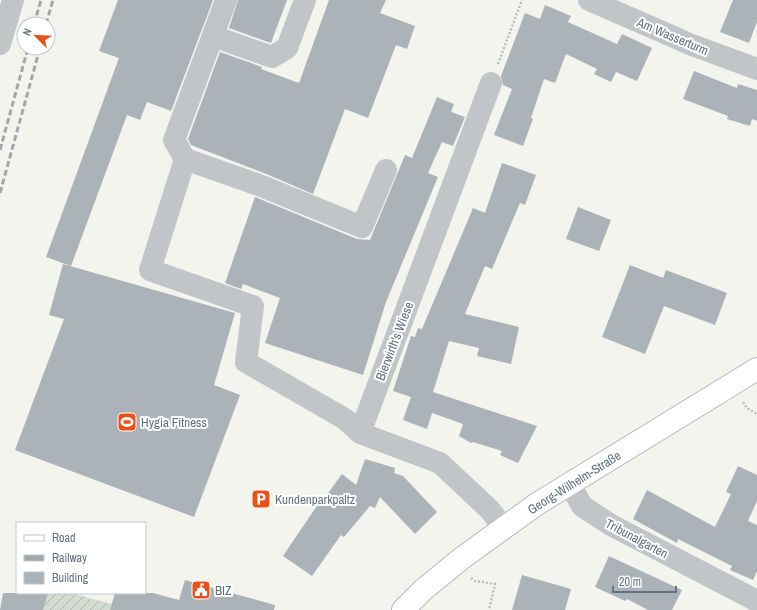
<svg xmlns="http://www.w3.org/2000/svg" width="757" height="610" viewBox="0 0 757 610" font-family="'Archivo Narrow',sans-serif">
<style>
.garden{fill:url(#garden-furrows)}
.building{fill:#abb2b8}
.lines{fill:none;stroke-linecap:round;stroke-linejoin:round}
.major-casing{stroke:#b4b8bc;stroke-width:24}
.path{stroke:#babdbf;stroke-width:2.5;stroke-dasharray:2 2;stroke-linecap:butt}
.minor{stroke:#c1c5c8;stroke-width:22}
.major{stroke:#fff;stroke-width:22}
.rail{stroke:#a1a7ad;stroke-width:3;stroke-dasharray:6 3;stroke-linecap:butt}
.labels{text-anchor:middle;stroke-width:4;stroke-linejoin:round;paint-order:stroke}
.street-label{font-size:13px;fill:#617282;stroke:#fff}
.poi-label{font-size:13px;fill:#617282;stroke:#fff;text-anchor:start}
</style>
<defs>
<pattern id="garden-furrows" width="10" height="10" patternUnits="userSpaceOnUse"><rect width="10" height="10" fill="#d4dbd0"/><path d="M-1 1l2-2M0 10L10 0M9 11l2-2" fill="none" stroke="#afb6ae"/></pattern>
</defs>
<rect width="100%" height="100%" fill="#f4f4ef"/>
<path class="garden" d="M48 593H71L112 604 110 610H43Z"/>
<path class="building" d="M118 0H213L171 111 147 102 140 120 127 115 71 266 46 257 119 58 99 51Z
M238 0H287L271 43 229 28Z
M329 0H386L380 13 415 26 407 49 396 45 368 118 345 109 313 194 264 173 191 145 188 139 220 52 262 67 261 69 299 83Z
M733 0H757V22L749 43 720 32Z
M545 5 571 16 568 22 617 44 622 34 652 48 637 81 616 72 611 82 594 74 597 69 566 54 555 83 544 79 531 118 533 119 523 146 494 135 512 89 503 85 501 76 525 13 540 19Z
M694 71 737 88 738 84 757 90V121L752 119 750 126 727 119 728 116 683 99Z
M437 97 454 104 451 112 465 117 453 146 442 142 428 173 438 177 386 302 363 375 265 343 280 298 243 284 241 289 225 283 255 197 357 239 370 240 405 155 412 158Z
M502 163 536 175 525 205 520 203 492 269 485 266 465 314 519 327 511 364 477 356 479 348 449 341 433 392 537 426 518 463 500 455 502 451 473 442 471 443 459 436 463 424 432 413 427 429 403 420 411 397 393 391 411 336 415 337 418 328 422 329 473 208 485 213Z
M578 207 611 220 599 251 566 239Z
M63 264 235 313 214 385 240 395 194 517 15 450 64 319 49 315Z
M630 265 663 278 666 270 727 293 715 325 664 306 645 354 602 337Z
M365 459 395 468 394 473 403 476 437 512 415 534 380 497 375 508 370 506 344 537 341 535 312 576 283 556 312 513 322 499 323 500 342 474 356 485Z
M738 466 757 475V501L748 521 757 525V571L753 580 730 570 732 566 678 539 677 543 633 519 647 490 715 527 731 494 726 492Z
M609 556 682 590 672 610H648L627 599 625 601 595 587Z
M522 575 571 589 565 610H512Z
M185 580 275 605 274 610H110L115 593H153L179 600Z
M3 593H48L43 610H0Z"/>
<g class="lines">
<defs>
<path id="major" d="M403 610 423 590 462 558 537 504 757 369"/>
</defs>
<use href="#major" class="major-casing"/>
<path class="path" d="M498 64 522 0
M743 402 747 408 757 414
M471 578 475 581 495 584 489 610"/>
<path class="minor" d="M589 0 692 45 757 69
M213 36 272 57 287 48 305 0
M0 44 13 0
M185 159 174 140 226 0
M386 170 362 227 259 185 185 159 150 270 253 306 246 362 345 419 360 433 440 463 490 510 503 527
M360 433 491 83
M570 484 582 506 611 525 757 601"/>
<use href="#major" class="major"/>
<path class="rail" d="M34 24 41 0
M46 24 53 0
M0 150 28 48
M0 193 40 48"/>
</g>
<defs>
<symbol id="stadium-square" viewBox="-11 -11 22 22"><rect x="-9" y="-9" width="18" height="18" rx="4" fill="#ed5016" stroke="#fff"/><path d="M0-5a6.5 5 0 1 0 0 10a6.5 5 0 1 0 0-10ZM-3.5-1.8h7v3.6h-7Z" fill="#fff"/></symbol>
<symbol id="parking-square" viewBox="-11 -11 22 22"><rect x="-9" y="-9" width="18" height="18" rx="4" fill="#ed5016" stroke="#fff"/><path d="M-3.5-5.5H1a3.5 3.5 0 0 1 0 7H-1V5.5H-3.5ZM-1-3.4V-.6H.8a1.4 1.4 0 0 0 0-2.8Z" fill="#fff"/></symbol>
<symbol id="civic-square" viewBox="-11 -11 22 22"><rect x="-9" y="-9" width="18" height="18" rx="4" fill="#ed5016" stroke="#fff"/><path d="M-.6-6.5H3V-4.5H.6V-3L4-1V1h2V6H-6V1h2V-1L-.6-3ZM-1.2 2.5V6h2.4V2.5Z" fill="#fff"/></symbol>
</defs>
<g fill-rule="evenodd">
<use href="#stadium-square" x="116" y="411" width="22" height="22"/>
<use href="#parking-square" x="250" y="488" width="22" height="22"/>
<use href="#civic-square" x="190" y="579" width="22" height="22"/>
</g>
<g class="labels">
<g class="street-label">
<text transform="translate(673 36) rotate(23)" y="5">Am Wasserturm</text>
<text transform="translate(394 341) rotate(-69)" y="5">Bierwirth's Wiese</text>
<text transform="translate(574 482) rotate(-32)" y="5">Georg-Wilhelm-Straße</text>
<text transform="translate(637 538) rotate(28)" y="5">Tribunalgarten</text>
</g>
<g class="poi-label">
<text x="141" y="427">Hygia Fitness</text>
<text x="275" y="504">Kundenparkpaltz</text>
<text x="215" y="595">BIZ</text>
</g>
</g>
<rect x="16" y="522" width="130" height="72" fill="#ffffff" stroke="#c0c7cd"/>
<rect x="24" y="535" width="20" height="6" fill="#ffffff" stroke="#c0c7cd"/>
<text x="52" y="542" font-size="12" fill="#617282">Road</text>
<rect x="24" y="555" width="20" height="6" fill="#a1a7ad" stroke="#c0c7cd"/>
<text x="52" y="562" font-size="12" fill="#617282">Railway</text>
<rect x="24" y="572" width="20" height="12" fill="#abb2b8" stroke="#c0c7cd"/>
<text x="52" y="582" font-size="12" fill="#617282">Building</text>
<g transform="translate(36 36) rotate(294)"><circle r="19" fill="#ffffff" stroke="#c0c7cd"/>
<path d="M0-3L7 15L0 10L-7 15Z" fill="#ed5016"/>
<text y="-6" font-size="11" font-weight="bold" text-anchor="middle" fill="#617282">N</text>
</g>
<path d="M613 586v6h63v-6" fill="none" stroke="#617282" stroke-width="2"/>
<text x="619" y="586" font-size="12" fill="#617282" stroke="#ffffff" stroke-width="3" paint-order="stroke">20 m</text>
</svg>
